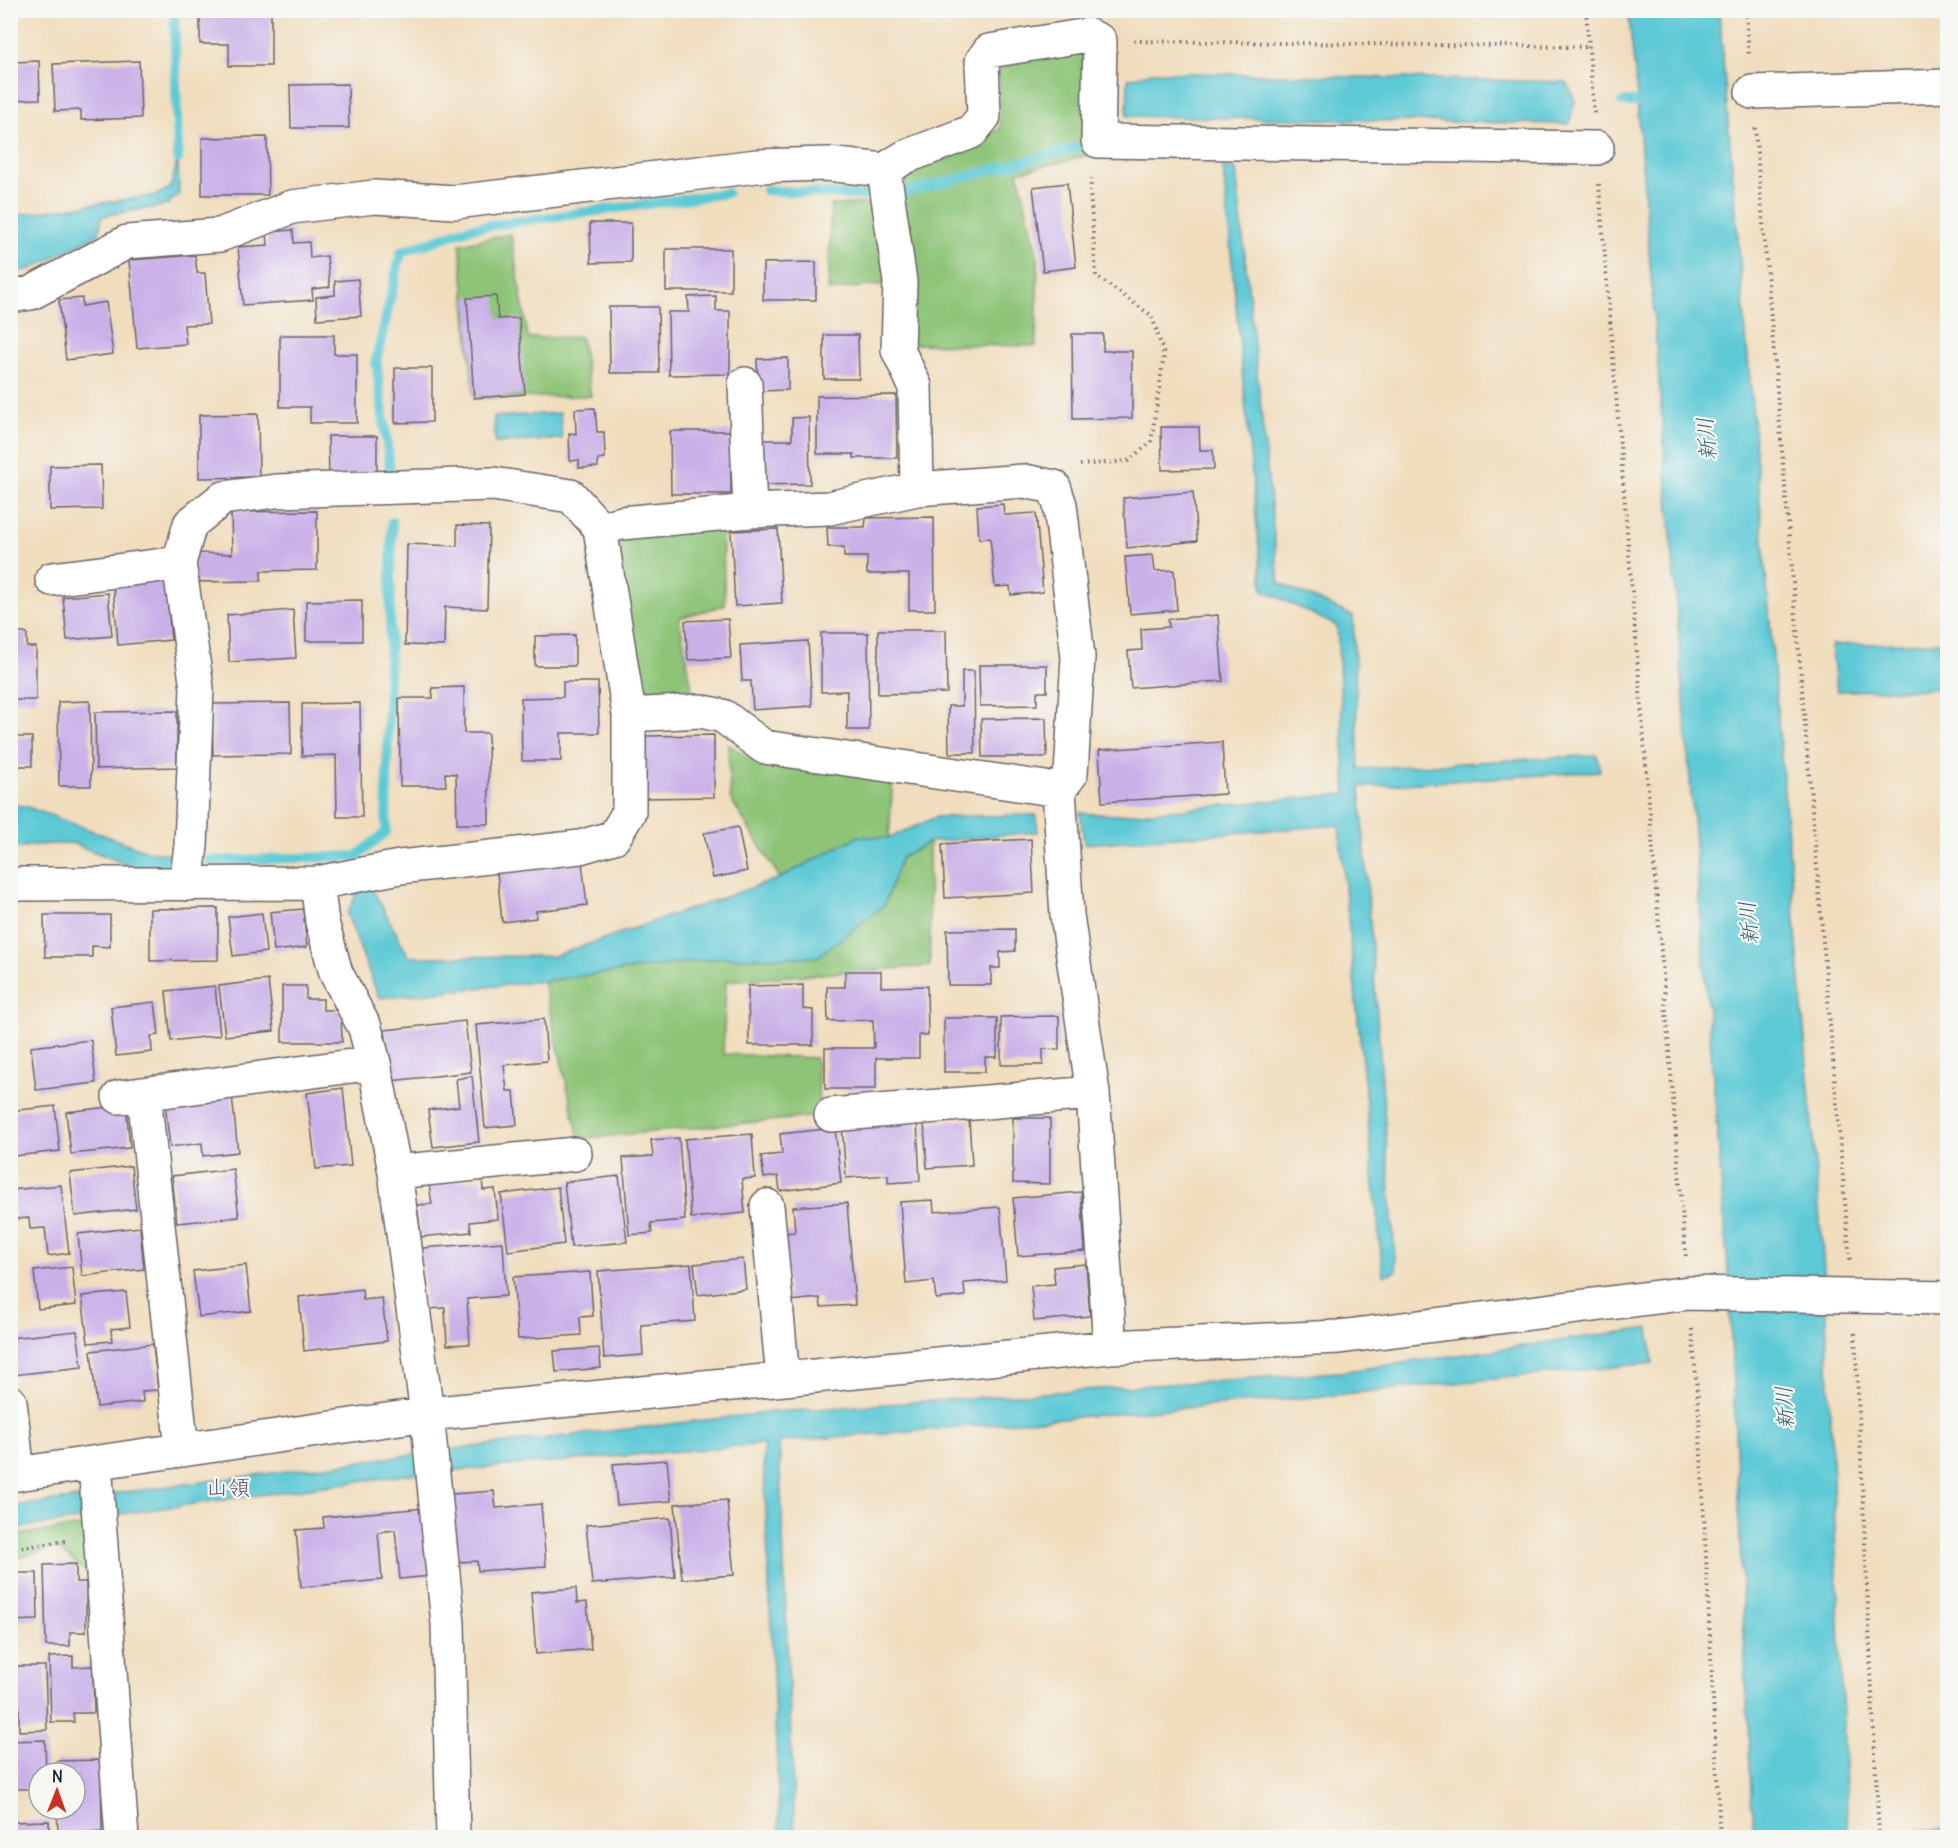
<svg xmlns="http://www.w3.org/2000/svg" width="1958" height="1848" viewBox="0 0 1958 1848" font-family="Delius,'Klee One',sans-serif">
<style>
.green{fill:#8dc477;stroke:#587359;stroke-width:1.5}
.water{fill:#5dc9d5;stroke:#407688;stroke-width:1.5}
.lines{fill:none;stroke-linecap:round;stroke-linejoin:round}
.stream{stroke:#5dc9d5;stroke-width:10}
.building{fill:#c9b1e8}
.minor-casing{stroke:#6a6368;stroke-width:36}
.path{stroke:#6a6368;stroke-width:4;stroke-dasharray:1.5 4.5;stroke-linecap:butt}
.minor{stroke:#fff;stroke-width:33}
.labels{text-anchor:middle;stroke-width:4.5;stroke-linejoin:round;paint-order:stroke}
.water-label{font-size:22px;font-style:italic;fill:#375c71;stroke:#f6f6f2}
.neighbourhood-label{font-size:22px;fill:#5c5478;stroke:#f6f6f2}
</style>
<rect width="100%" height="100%" fill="#f6f6f2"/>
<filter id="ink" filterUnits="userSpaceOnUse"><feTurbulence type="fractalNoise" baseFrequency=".0167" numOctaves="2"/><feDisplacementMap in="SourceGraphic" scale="12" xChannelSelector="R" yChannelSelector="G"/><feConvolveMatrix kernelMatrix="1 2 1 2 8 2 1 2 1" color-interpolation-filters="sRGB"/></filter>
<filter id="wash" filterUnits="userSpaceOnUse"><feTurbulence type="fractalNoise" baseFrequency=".008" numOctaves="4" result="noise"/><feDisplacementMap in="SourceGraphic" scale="24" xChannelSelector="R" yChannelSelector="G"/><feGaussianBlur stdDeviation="1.35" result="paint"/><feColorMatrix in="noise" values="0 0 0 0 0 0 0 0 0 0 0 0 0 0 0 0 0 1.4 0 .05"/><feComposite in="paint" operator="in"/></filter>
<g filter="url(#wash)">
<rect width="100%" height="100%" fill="#f0ddbd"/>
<path class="green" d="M1086 50V156L1018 172 1038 258 1036 346 906 344 908 281 828 291 831 205 900 202 907 171 1000 129 999 62Z
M511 234 528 338 581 337 591 396 474 398 460 244Z
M722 526 725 605 679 618 693 694 642 693 616 539Z
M728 744 748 758 893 776 889 838 859 836 780 878 730 798Z
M929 842 930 966 726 981 723 1054 816 1058 820 1116 579 1139 543 981 719 958 817 957 884 905 901 858Z
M89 1525 94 1577 56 1548 11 1559 10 1536Z"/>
<path class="water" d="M1628 11H1719L1824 1269 1848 1837H1753L1728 1269 1635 72Z
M1152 72 1567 82 1575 101 1569 124 1127 116 1128 79Z
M178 159 179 194 167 205 102 216 99 234 31 269 11 272V216L157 195 170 188Z
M1223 168 1236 170 1279 583 1353 616 1359 769 1597 755 1600 771 1360 787 1396 1271 1383 1276 1339 825 1084 844 1080 813 1117 815 1346 794 1337 626 1263 590Z
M560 413 562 439 495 443 494 417Z
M1947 642V689L1837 691 1831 645Z
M11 805 25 806 147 851 176 855 170 867H133L72 843 34 845 11 849Z
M1036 815 1038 832 929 842 901 858 884 905 817 957 719 958 543 981 379 998 347 914 358 891 372 888 409 957 554 956 780 878 859 836 889 838 936 817Z
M1649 1328 1653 1363 1314 1397 779 1442 795 1837H780L763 1444 412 1474 11 1529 10 1507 455 1449 774 1412 1340 1372Z
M1947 1829V1837H1917L1916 1830Z"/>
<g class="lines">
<path class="stream" d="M174 10 178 159
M1622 102H1652
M766 190 868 196
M907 192 1079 147
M390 468 376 361 401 252 471 228 727 193
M209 861 357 856 386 832 392 522"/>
</g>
<g id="blocks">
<path class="building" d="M200 10H271V66H229V44H200Z
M39 61 40 99 14 100 13 62Z
M139 61 141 118 81 120V110L55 111 53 64Z
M348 84 349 128H291L290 85Z
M267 137 268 195H202V138Z
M1067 183 1076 267 1043 271 1033 187Z
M590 223H631V262L591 263Z
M293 230 294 243 309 242 310 258 327 256 330 287 312 289 313 300 243 305 238 247 268 245 267 232Z
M666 249H731V291H666Z
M195 255 197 273H205L209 324 184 325 186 344 137 348 129 260Z
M816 262V300H763V263Z
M358 279 361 316 317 319 316 297 335 295V281Z
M496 296 498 319 519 318 525 394 474 398 467 298Z
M716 296V311H730V374L669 375 668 312H689L688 297Z
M82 298V306L106 302 113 354 66 360 59 300Z
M609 307H658L659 373H610Z
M1072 334H1103V351H1132V418L1073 419Z
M280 335H334V354H357V423H310V407H280Z
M824 335H858L859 379H824Z
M788 358V390L758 391 757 359Z
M395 368H432V422L395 423Z
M896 395 897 458H854V454H817V396Z
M595 408 597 432H604L605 458 598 459V467L579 468V460L570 461 569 433 576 434 575 409Z
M258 414 259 477 199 478V415Z
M809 417 810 484 753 485V440H792V418Z
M1161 427H1199L1200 450H1213L1214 469 1162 470Z
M670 431H731V494H671Z
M328 436H377V476L329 477Z
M101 465 102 509 50 510V466Z
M1193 492 1197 541 1127 548 1123 498Z
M1003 504 1004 515 1036 513 1043 592 1011 595 1010 586 995 587 990 538 979 539 977 506Z
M317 511V570L261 571V581L194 582V553L232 554 231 512Z
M934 517 935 610H909V574H867V557H844V547H828L827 527H865L866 518Z
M457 525 489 526 487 609 445 607 444 646 405 645 407 544 457 546Z
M778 529 782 603 735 606 731 531Z
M1153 555 1155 571 1174 570 1177 610 1130 614 1125 557Z
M166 579 171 640 118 645 113 584Z
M108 593 112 636 67 640 63 597Z
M362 600V641H306V601Z
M293 610 296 658 229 662 227 615Z
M1218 615 1223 681 1131 688 1128 651 1142 650 1141 629 1169 627 1168 619Z
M728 619 731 658 688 660 685 621Z
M878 630H946L947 693 878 694Z
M10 633H27V647H36V700H10Z
M821 633H868L869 730H847V691L821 692Z
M575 635V666H535V636Z
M808 641 812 706 753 710 751 681H742L740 645Z
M979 665H1047V692H1037V705L980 706Z
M962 671H974L975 753H949L948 706H962Z
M563 682H598L599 733H561V761H522L521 698 563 697Z
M464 687V733H488L489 824H457L456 774 445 773 446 786H400L399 698H433L432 688Z
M90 701 91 786H59L58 702Z
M290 703 291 754 213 755 212 704Z
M360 703 362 817H337L336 755 302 756V704Z
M177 711V767L96 769 95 712Z
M1046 718 1047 757H982L981 719Z
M714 735V797L644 798 643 736Z
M10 737H32V766H10Z
M1222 742 1225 794 1102 802 1099 750Z
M738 827 747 871 713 878 704 833Z
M1031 839 1034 893 945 898 942 844Z
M582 862 587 905 536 911V918L502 922 497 872Z
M218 908V960L150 961V909Z
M303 909 307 947 274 951 270 912Z
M262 913 266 952 233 956 228 917Z
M44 915H110V947L92 946V957H45Z
M1015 929V951L1000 952V968H991V985H948L947 930Z
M845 971H881V987L927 986 928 1036 919 1035V1058H876V1089H825V1048H874L873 1020 828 1021 827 987H845Z
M268 980 274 1031 225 1036 219 986Z
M803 985V1009L813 1010V1045H749L748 986Z
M215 986 220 1035 171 1041 166 991Z
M282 986H306V999H323V1010H341L342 1042H282Z
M155 1002 159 1035 151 1036 152 1052 116 1056 111 1007Z
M1059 1016V1050L1043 1049V1065H1001V1017Z
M944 1018H997V1057H985V1072H944Z
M544 1019 547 1061 504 1065 507 1091H514L517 1125 485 1128 476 1025Z
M465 1021 471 1072 391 1081 385 1030Z
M91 1040 96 1083 36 1090 31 1047Z
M472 1076 479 1142 433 1147 428 1110 459 1106 456 1079Z
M343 1088 351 1166 316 1169 307 1093Z
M232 1095 238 1152 203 1156 202 1143 170 1147 165 1103Z
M126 1105 130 1148 71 1154 66 1112Z
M55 1106 60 1151 14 1156 13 1147 10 1148V1111Z
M1013 1118H1050V1184L1013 1183Z
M969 1120 972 1165 927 1168 924 1123Z
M917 1121 920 1181 888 1183V1175L846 1178 842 1125Z
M835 1128 841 1183 780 1191 778 1176 764 1178 761 1156 782 1154 780 1134Z
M752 1134 755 1178 742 1179 745 1213 691 1218 685 1139Z
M679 1138 685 1220 651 1223 652 1233 629 1235 623 1158 653 1156 651 1140Z
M131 1166 136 1209 75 1216 70 1173Z
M233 1169 239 1217 177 1223 172 1176Z
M619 1176 627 1242 571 1247 564 1182Z
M482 1179 483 1190 495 1189 498 1219 470 1222 471 1232 421 1237 417 1205 432 1204 429 1184Z
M61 1185 69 1253 48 1256 45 1228 30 1229 29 1218 15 1219 11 1190Z
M558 1187 564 1244 508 1251 501 1194Z
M1081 1192 1085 1251 1018 1256 1013 1198Z
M933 1200 934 1212 1000 1207 1006 1280 964 1283 965 1296 936 1299 934 1281 906 1284 900 1202Z
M847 1203 855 1305 821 1307 820 1298 789 1301 783 1233 795 1232 793 1207Z
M140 1227 144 1269 82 1276 78 1234Z
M503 1242 506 1296 467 1299 470 1344 447 1345 445 1308 426 1309 421 1248Z
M743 1259 746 1289 698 1295 694 1264Z
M691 1264 695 1321 641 1325 643 1355 604 1358 598 1271Z
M1086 1264 1090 1316 1034 1321 1031 1286 1055 1284 1053 1267Z
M246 1265 251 1311 199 1317 193 1271Z
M72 1267 76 1305 38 1309 34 1271Z
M590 1272 593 1316 580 1317 581 1335 518 1339 513 1277Z
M362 1289 363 1300 382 1298 387 1341 304 1351 299 1297Z
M126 1292 130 1327 111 1329 112 1341 88 1343 82 1296Z
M77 1331 82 1367 13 1375 10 1338Z
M153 1344 158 1390 142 1391 143 1402 97 1407 91 1351Z
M599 1348 601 1368 556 1372 554 1351Z
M667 1460 671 1501 617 1505 613 1464Z
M494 1491 496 1508 541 1504 546 1566 478 1571 477 1561 458 1562 452 1494Z
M727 1500 734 1575 682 1579 675 1504Z
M425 1508 430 1576 400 1579 395 1530 378 1532 382 1580 301 1587 296 1530 324 1528 323 1517Z
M670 1518 675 1577 592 1584 586 1525Z
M76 1564V1582H86V1632H70V1646H46L44 1565Z
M10 1573H37L38 1620 10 1621Z
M576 1588 577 1603 587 1602 591 1649 536 1654 531 1592Z
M73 1656V1667L93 1666 94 1713H73L74 1722H51L49 1657Z
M10 1666H45L47 1730 19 1731V1704H10Z
M45 1740 46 1773H39V1789H10V1741Z
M101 1760 102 1832 58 1833 57 1809H75V1773H57L56 1761Z
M49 1821 50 1838H10V1822Z"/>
</g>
</g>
<g filter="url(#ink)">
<use href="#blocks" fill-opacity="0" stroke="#6a6368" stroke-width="1.5"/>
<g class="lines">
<defs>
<path id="minor" d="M1752 92 1948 86
M884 170 900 282 898 350 915 386 917 489
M10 296 31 293 127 242 220 235 292 207 374 197 455 202 757 166 827 164 884 170 905 157 971 132 984 116 982 61 989 51 1088 35 1100 41 1098 141 1597 148
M745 384 750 511
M600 528 622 523 750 511 829 508 917 489 1024 481 1054 487 1060 505 1078 657 1071 774 1059 790 1067 915 1093 1093 1110 1347
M179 563 197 688 191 846 186 884
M629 715 700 711 723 716 764 747 1059 790
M317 883 322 922 336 973 365 1028 374 1063 395 1172 427 1414 448 1624 453 1838
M10 884 317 883 400 867 580 847 614 837 629 812V715L600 528 571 496 493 484 276 491 223 498 190 524 179 563 52 579
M144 1094 182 1450
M119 1097 374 1063
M831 1115 1093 1093
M395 1172 575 1154
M767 1206 783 1379
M10 1402 18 1474
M95 1463 122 1838
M10 1475 427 1414 1110 1347 1339 1337 1689 1293 1948 1298"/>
</defs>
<use href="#minor" class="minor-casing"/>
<path class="path" d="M1586 10 1594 114
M1746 10 1749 58
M1134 41 1589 47
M1755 128 1850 1262
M1599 184 1686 1259
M1080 465 1128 461 1151 442 1164 355 1152 316 1096 276 1090 191 1092 176
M1692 1329 1699 1415 1720 1838
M1855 1333 1879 1838
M10 1549 66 1541"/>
<use href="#minor" class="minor"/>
</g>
</g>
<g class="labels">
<g class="water-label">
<text transform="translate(1706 439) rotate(-95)" y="8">新川</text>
<text transform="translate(1748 923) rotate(-95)" y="8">新川</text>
<text transform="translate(1784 1408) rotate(-93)" y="8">新川</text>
</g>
<g class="neighbourhood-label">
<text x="228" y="1495">山領</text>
</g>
</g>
<rect width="1958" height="1848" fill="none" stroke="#f6f6f2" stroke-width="36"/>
<g transform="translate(57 1791) rotate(1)"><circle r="28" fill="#f6f6f2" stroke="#a1a1a9" stroke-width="1.5"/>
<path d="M0-4.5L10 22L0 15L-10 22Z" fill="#c8321e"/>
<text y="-9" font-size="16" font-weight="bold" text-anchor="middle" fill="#22223b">N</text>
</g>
</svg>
